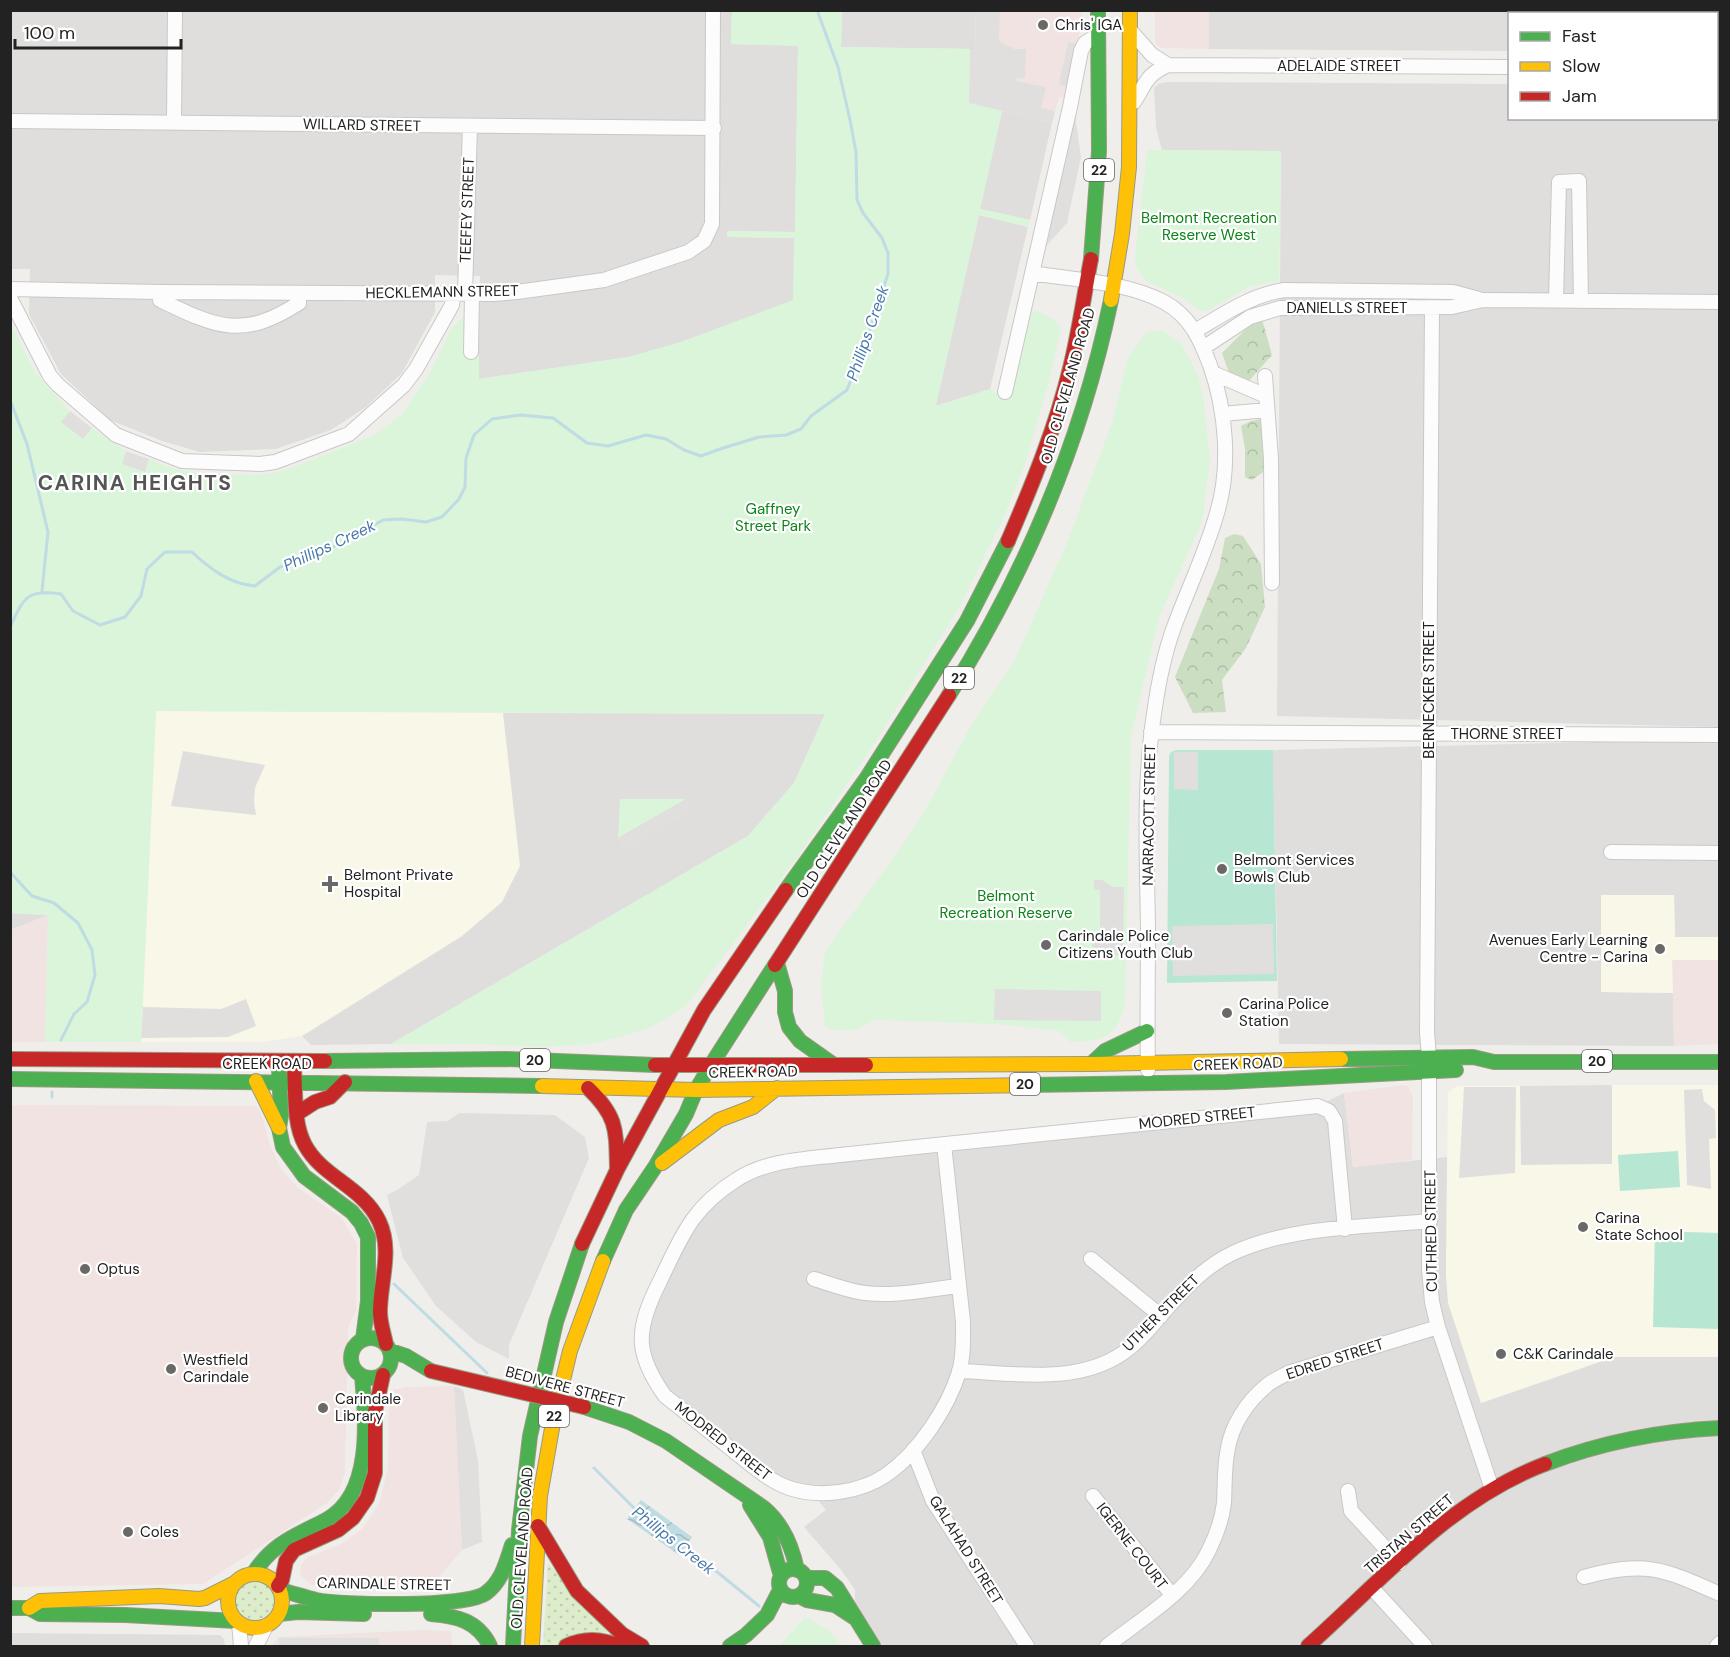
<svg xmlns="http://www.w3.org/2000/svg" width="1730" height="1657" viewBox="0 0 1730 1657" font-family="'DM Sans',sans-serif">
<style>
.residential{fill:#dfdedc}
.commercial{fill:#f1e3e1}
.education{fill:#f8f7e8}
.grass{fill:url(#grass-dots)}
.forest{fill:url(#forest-crowns)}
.park{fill:#daf5da}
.pitch{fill:#b7e6d2}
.parking{fill:#e0dfde}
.water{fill:url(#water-waves)}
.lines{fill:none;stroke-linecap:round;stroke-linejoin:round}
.stream{stroke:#bfdbe3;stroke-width:3}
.street-casing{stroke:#c9c8c7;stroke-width:16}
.fast-casing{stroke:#999a82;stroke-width:16}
.slow-casing{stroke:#999a82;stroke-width:16}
.jam-casing{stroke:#999a82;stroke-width:16}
.street{stroke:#fdfcfc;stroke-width:14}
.fast{stroke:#4caf50;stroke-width:14}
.slow{stroke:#ffc107;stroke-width:14}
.jam{stroke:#c62828;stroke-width:14}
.jam-bridge-casing{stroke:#999a82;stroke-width:16;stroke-linecap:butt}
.jam-bridge{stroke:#c62828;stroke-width:14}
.poi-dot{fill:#6a6968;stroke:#fff;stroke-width:2}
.labels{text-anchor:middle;stroke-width:4.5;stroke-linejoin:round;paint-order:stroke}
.shield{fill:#fff;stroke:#646464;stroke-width:1.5}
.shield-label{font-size:14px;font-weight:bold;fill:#222}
.poi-label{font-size:15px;fill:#222;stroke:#fff;text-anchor:start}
.street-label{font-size:15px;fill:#222;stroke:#fff}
.park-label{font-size:15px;fill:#0c8416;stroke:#fff}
.water-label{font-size:16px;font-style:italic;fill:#4a7aab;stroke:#fff}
.district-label{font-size:21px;font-weight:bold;letter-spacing:1.5px;fill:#555;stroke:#fff}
</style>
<defs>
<pattern id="grass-dots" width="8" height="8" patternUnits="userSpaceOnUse" patternTransform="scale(1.5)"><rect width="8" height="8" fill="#ddeccb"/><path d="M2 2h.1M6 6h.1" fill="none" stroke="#bdcaae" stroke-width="1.8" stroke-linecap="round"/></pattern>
<pattern id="forest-crowns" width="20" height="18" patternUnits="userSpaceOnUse" patternTransform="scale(1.5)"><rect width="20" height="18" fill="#cbdec1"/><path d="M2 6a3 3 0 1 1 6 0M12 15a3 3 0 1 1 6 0" fill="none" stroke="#aebea6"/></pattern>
<pattern id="water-waves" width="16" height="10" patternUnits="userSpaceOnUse" patternTransform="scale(1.5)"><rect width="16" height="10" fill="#bfdbe3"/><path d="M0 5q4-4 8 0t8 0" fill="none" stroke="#a4bcc2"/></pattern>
</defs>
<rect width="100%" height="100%" fill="#f0eeeb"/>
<path class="residential" d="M10 11H732L731 44 798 45 795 232 728 231 727 237 795 238 794 300 681 342 629 357 478 379 480 276 435 275V312L402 373 366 407 331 430 276 449 200 452 162 441 110 420 61 374 29 314 30 269H11Z
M842 11H976L975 49 841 47Z
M1209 11H1719V53H1717L1716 14H1510L1509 51 1209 49Z
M1166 82 1509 84 1510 118H1716L1717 85H1719V727L1277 716 1281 151 1162 150 1156 128 1154 88 1158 84Z
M1002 111 1052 123 1030 220 980 209Z
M979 215 1028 227 990 389 935 406Z
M503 713 825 714 794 783 748 836 391 1044 311 1045 302 1036 462 936Z
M1719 739V937H1675L1674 895 1601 992 1673 993 1674 1046 1279 1044 1273 750Z
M11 913 48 915 11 930Z
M1612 1085V1164L1520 1165V1086Z
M1344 1093 1353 1167 1447 1157 1446 1275 1481 1403 1614 1356 1719 1357V1646H873L855 1618V1590L842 1571 804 1527 826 1510 812 1493 789 1488 652 1379 642 1324 700 1208 763 1167 1318 1106Z
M11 1633 220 1635 224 1639 225 1646H11Z"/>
<path class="commercial" d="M976 11H1082L1078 44 1066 98 1059 97 1052 123 975 49Z
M1155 11H1209V49L1160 48 1155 42Z
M48 915 45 1042H11V930Z
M1672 960H1719V1044L1674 1046Z
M1403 1085 1408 1086 1413 1097 1412 1160 1353 1167 1344 1093Z
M10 1105 254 1106 259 1109 262 1116 270 1145 281 1169 297 1187 342 1218 357 1244 356 1311 348 1328 345 1473 339 1490 327 1503 203 1584 11 1587Z
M454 1386 462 1550 430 1588H383L312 1585 300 1575 301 1565 308 1557 343 1543 363 1528 379 1504 388 1468 389 1401 392 1390 406 1387Z
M421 1630 451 1631 452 1646H272L279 1637Z"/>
<path class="education" d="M156 711 503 713 520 866 502 902 462 936 302 1036 261 1042H141Z
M1601 895H1674L1675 937H1719V960H1672L1673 993 1601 992Z
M1612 1085H1719V1357H1614L1481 1403 1448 1303 1446 1275 1448 1092 1457 1086H1520L1521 1165 1612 1164Z"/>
<path class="grass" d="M548 1563 613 1630 560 1646H543Z
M234 1600a20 20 0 1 1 40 0a20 20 0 1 1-40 0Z"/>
<path class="forest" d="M1262 319 1272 355 1248 382 1230 376 1222 353 1251 324Z
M1261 419 1266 470 1252 480 1245 477V449L1241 426 1251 421Z
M1234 534 1243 536 1261 564 1265 607 1246 648 1222 680 1226 712 1193 713 1175 677 1219 569 1225 538Z"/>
<path class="park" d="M842 10 841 47 970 49 969 103 1002 111 980 209 1030 220 1028 227 979 215 936 406 990 389 994 390V392L1008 396 1028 314 1037 311 1054 320 1061 328 1050 379 1025 464 1004 517 960 606 876 741 797 858 686 1006 653 1026 620 1037 590 1044 543 1047 475 1044H391L748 836 794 783 825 714 156 711 141 1042H45L48 915 10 913V534H13L10 507V323L36 374 70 411 62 422 83 439 92 428 126 451 122 464 145 472 149 459 171 468 201 474 261 475 286 470 375 435 402 414 429 374 452 328 464 317V355L479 356V379L629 357 681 342 793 300 794 238 727 237V231L795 232 798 46 731 44 732 11Z
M1147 150 1281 151 1279 281 1251 286 1207 311 1197 309 1183 298 1146 281 1136 267 1135 257Z
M1162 330 1181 343 1198 375 1204 403 1210 461 1202 522 1159 617 1131 737 1125 1005C1116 1039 1103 1041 1070 1042L1060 1031 997 1024 875 1020 854 1030H830L825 1025 821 986 825 951 900 849 926 809 974 720 1014 662 1066 545 1112 423 1128 357 1146 333Z
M620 799H686L618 838Z
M805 1617 828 1629 842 1646H779Z"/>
<path class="pitch" d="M1176 750H1273L1277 981 1167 983 1169 756 1171 752Z
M1678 1151 1680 1187 1620 1191 1618 1155Z
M1655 1231 1719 1233V1329L1653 1327Z"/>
<path class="parking" d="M976 11H1000L999 41 1014 49H1026L1025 78H1017L1016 81 1046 87 1041 108 1055 111 1052 123 969 103 970 49H975Z
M1068 42 1078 44 1069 87 1059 84Z
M1073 101 1081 157 1067 223 1037 256Z
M70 411 92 428 83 439 61 422Z
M126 451 149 459 145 472 122 464Z
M183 751 265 765 255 788 254 802 256 815 171 806Z
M1174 752H1198V790L1174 789Z
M686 799 692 811 624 853 618 838Z
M1094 880H1102L1113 887H1124L1123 955 1093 956 1091 933 1100 932V890L1094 889Z
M1273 924 1274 974 1173 976 1172 926Z
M995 989 1101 991V1021L994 1020Z
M246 999 256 1026 228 1037 141 1038 143 1007 221 1009Z
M1464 1087H1516L1515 1173 1459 1178Z
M1702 1089 1704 1101 1715 1110 1716 1138 1709 1139 1711 1189 1687 1185 1684 1090Z
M459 1113 555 1115 585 1137 589 1158 509 1345V1359L476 1342 436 1306 403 1258 387 1195 397 1190 419 1175 427 1122 448 1121Z
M454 1386 463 1390 478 1460 482 1542 462 1550Z
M279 1638H379V1646H279Z"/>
<path class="water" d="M641 1500 692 1537 679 1555 627 1519Z"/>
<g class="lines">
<path class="stream" d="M10 400 27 444 48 532 42 591
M10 627C24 598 26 589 61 594L73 611 100 625 125 617 141 596 147 569 165 552H192C210 569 230 584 255 586L280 567 309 558 342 543 383 520 402 519 426 522 442 517 459 499 465 487 466 458 474 435 492 419 521 415 553 418 587 443 608 446 646 435 666 439 684 450 701 456 720 449 759 437 786 435 801 429 811 416 847 390 868 335 888 274V253L882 238 863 213 857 200 856 152 850 120 838 67 817 10
M10 872 32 896 54 903 78 923 92 950 95 975 87 1002 74 1014 61 1040
M52 1097V1092
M394 1284 487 1373
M594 1468 637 1511
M684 1545 759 1606"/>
<defs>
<path id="street" d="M1130 30 1152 55 1168 65
M1716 69H1720
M1134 102C1147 82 1145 76 1168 65L1510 67
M10 121 714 128
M174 122 175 10
M1032 273C1074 280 1127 282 1164 302 1190 316 1200 339 1210 365 1226 410 1231 467 1217 513 1206 552 1188 589 1174 627 1164 654 1158 685 1154 714 1143 785 1147 857 1148 929 1148 976 1147 1023 1148 1070
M10 289 160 292 494 294 517 292 604 280 688 252 704 241 712 224 713 10
M160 292V300C216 327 242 340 299 303V293
M465 293 470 126
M10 298 50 376 58 385 116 435 182 461 260 464 275 462 349 434 404 385 416 369 452 305 454 293
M1556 301 1559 182 1579 181 1581 301
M1432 307 1427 1032 1429 1057V1269L1432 1302 1438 1327 1492 1489
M1195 331C1224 314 1251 295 1284 290L1453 292 1479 299
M1203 348 1250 317 1280 308 1452 307 1483 300 1720 302
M471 352 472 293
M1213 373 1266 396
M1265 376 1271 459 1272 583
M1005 392 1070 107 1081 51 1085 43 1098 35
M1222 414 1267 410
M1151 732 1720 735
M1611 852 1720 853
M944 1144 963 1322C963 1338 964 1356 959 1372 948 1408 918 1453 886 1475 860 1493 819 1498 789 1488 769 1481 753 1466 736 1453 713 1434 689 1415 665 1396 634 1353 636 1329 659 1283 681 1238 691 1208 736 1180 766 1160 805 1159 840 1155 869 1152 897 1149 926 1146 1057 1133 1187 1119 1318 1106L1329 1111 1335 1121 1345 1229
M1091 1259 1161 1316
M814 1279C831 1284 847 1291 865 1293 895 1297 929 1289 959 1286
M959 1371C1013 1373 1076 1385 1123 1353 1136 1344 1146 1333 1156 1321 1179 1295 1201 1268 1233 1253 1290 1226 1367 1227 1430 1221
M913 1450 933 1501 1027 1646
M1348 1491 1351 1511 1399 1563
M1093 1496 1172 1595
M1584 1577C1645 1560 1664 1569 1720 1594
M1372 1588 1425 1646
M239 1623 241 1646
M256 1646 266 1626
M1107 1646C1141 1619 1190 1591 1209 1550 1216 1536 1222 1519 1224 1503 1225 1485 1224 1466 1228 1448 1232 1425 1247 1402 1265 1387 1271 1381 1281 1377 1288 1373L1438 1327
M1717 1646 1720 1643"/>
<path id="fast" d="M1091 259 1099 151 1098 10
M949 695C1025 574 1082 440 1111 300
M786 890 866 779 967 621 1008 541
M777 963 785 991V1012L789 1027 800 1041 834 1065
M1341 1059 1473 1057 1494 1062H1720
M325 1061 506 1059 655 1065
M1091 1064 1105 1051 1147 1031
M279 1068 281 1115 279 1128 283 1147 304 1176 352 1212 361 1223 368 1237V1301L363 1339
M10 1079 542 1086
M1028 1085 1226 1082 1456 1070
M603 1261 626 1210 655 1167 686 1114 696 1090 711 1065 775 965
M351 1358a20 20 0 1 1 40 0a20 20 0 1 1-40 0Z
M391 1351 406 1356 431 1371
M584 1407 629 1422 666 1441 764 1508C783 1524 792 1546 797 1570
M1545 1464C1602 1442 1659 1431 1720 1428
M750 1505 770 1537 781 1576
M779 1583a14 14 0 1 1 28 0a14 14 0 1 1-28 0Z
M253 1574C273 1543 295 1536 326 1520 373 1495 366 1421 362 1376
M806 1578H825L837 1588 873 1646
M280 1590C292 1593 304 1597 316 1600 343 1605 466 1608 486 1593 502 1581 506 1563 512 1545
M799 1596 807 1600 835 1605 855 1618
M10 1608H29L40 1614 125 1615 236 1621
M279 1614 298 1612 364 1614
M431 1614C457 1616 478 1621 490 1646
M513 1646 519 1530 530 1436 556 1322 582 1244
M730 1646 746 1635 767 1615 780 1590"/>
<path id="slow" d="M1111 300 1122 234 1129 167 1130 10
M866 1065 1091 1064 1341 1059
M256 1081 279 1128
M542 1086 696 1090 1028 1085
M662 1163 719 1120 753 1107 777 1088
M228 1601a27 27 0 1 1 54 0a27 27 0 1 1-54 0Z
M29 1608 40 1601 159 1596 199 1599 205 1598 233 1584
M532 1646 540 1496 554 1417 570 1351 603 1261"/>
<path id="jam" d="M1008 541C1032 485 1056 427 1070 368 1079 332 1084 295 1091 259
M775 965 949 695
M10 1059 325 1061
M655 1065H866
M294 1068C296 1093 293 1123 305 1145 322 1177 363 1187 379 1221 393 1250 380 1282 380 1312 380 1323 384 1334 386 1344
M588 1088C618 1117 616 1130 617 1170
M298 1113 315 1102 330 1097 345 1082
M582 1244 617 1170 704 1010 786 890
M538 1526 577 1591 622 1634 642 1646
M278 1586 282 1580 286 1561 294 1550 338 1530 353 1518 367 1498 375 1473V1412L383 1375
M566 1646C585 1637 601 1639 620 1646
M1308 1646C1382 1580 1450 1500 1545 1464"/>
</defs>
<use href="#street" class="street-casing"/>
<use href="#fast" class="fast-casing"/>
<use href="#slow" class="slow-casing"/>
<use href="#jam" class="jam-casing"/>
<use href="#street" class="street"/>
<use href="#fast" class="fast"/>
<use href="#slow" class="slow"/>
<use href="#jam" class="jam"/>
<defs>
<path id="jam-bridge" d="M431 1371 584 1407"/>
</defs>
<use href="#jam-bridge" class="jam-bridge-casing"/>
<use href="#jam-bridge" class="jam-bridge"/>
</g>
<g class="poi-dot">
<circle cx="1043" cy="25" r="6"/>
<circle cx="1222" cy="869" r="6"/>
<path d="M327 875h6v6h6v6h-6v6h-6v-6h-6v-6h6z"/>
<circle cx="1046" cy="945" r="6"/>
<circle cx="1660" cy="949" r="6"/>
<circle cx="1227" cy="1013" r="6"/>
<circle cx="1583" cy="1227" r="6"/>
<circle cx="85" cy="1269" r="6"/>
<circle cx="1501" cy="1354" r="6"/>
<circle cx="171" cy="1369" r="6"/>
<circle cx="323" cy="1408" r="6"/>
<circle cx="128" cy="1532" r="6"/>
</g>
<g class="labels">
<g class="shield">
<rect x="1084" y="159" width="30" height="22" rx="4.5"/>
<rect x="944" y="667" width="30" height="22" rx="4.5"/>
<rect x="520" y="1049" width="30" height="22" rx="4.5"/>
<rect x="1582" y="1050" width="30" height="22" rx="4.5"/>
<rect x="1010" y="1073" width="30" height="22" rx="4.5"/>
<rect x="539" y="1405" width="30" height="22" rx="4.5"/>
</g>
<g class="shield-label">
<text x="1099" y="175">22</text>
<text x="959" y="683">22</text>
<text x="535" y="1065">20</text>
<text x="1597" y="1066">20</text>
<text x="1025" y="1089">20</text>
<text x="554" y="1421">22</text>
</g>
<g class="poi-label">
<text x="1055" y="30">Chris' IGA</text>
<text x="1234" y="865">Belmont Services<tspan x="1234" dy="17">Bowls Club</tspan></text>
<text x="344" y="880">Belmont Private<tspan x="344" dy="17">Hospital</tspan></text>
<text x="1058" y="941">Carindale Police<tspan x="1058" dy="17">Citizens Youth Club</tspan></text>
<text x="1648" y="945" text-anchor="end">Avenues Early Learning<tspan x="1648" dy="17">Centre - Carina</tspan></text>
<text x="1239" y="1009">Carina Police<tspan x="1239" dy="17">Station</tspan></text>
<text x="1595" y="1223">Carina<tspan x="1595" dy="17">State School</tspan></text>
<text x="97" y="1274">Optus</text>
<text x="1513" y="1359">C&amp;K Carindale</text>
<text x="183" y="1365">Westfield<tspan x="183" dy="17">Carindale</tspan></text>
<text x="335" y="1404">Carindale<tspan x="335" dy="17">Library</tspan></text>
<text x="140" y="1537">Coles</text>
</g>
<g class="street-label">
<text x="1339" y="71">ADELAIDE STREET</text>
<text transform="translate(362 125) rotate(1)" y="5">WILLARD STREET</text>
<text transform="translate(467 210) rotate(-88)" y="5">TEEFEY STREET</text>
<text transform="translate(442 292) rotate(-1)" y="5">HECKLEMANN STREET</text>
<text x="1347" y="313">DANIELLS STREET</text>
<text transform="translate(1068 386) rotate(-74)" y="5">OLD CLEVELAND ROAD</text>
<text transform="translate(1429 690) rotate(-90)" y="5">BERNECKER STREET</text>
<text x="1507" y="739">THORNE STREET</text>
<text transform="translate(1149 815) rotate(-89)" y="5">NARRACOTT STREET</text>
<text transform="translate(844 829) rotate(-57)" y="5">OLD CLEVELAND ROAD</text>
<text x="267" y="1069">CREEK ROAD</text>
<text transform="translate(1238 1064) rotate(-2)" y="5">CREEK ROAD</text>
<text transform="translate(753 1072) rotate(-1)" y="5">CREEK ROAD</text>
<text transform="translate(1197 1118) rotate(-6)" y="5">MODRED STREET</text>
<text transform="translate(1431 1231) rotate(-91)" y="5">CUTHRED STREET</text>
<text transform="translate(1161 1313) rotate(-45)" y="5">UTHER STREET</text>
<text transform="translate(1335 1359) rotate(-18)" y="5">EDRED STREET</text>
<text transform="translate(565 1387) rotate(15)" y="5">BEDIVERE STREET</text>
<text transform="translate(723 1441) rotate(38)" y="5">MODRED STREET</text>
<text transform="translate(1409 1534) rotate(-41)" y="5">TRISTAN STREET</text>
<text transform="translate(1132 1546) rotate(52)" y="5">IGERNE COURT</text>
<text transform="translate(522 1548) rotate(-86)" y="5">OLD CLEVELAND ROAD</text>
<text transform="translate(966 1550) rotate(58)" y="5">GALAHAD STREET</text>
<text transform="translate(384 1584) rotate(1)" y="5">CARINDALE STREET</text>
</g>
<g class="park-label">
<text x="1209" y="223">Belmont Recreation<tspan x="1209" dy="17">Reserve West</tspan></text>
<text x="773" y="514">Gaffney<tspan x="773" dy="17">Street Park</tspan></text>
<text x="1006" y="901">Belmont<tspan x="1006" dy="17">Recreation Reserve</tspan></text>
</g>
<g class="water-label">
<text transform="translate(867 333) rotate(-71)" y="6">Phillips Creek</text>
<text transform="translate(329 545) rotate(-25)" y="6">Phillips Creek</text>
<text transform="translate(674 1540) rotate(38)" y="6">Phillips Creek</text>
</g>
<g class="district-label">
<text x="135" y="490">CARINA HEIGHTS</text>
</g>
</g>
<rect width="1730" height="1657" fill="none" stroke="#222222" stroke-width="24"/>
<rect x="1508" y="12" width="210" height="108" fill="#ffffff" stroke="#a7a7a7" stroke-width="1.5"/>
<rect x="1520" y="32" width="30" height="9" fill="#4caf50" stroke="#a7a7a7" stroke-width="1.5"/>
<text x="1562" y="42" font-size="18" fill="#222222">Fast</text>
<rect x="1520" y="62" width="30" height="9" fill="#ffc107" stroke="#a7a7a7" stroke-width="1.5"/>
<text x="1562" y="72" font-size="18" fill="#222222">Slow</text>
<rect x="1520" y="92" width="30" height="9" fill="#c62828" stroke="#a7a7a7" stroke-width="1.5"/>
<text x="1562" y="102" font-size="18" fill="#222222">Jam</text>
<path d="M15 39v9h166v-9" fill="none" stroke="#222222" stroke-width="3"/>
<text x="24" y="39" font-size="18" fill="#222222" stroke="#ffffff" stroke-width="4.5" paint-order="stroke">100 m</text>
</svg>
